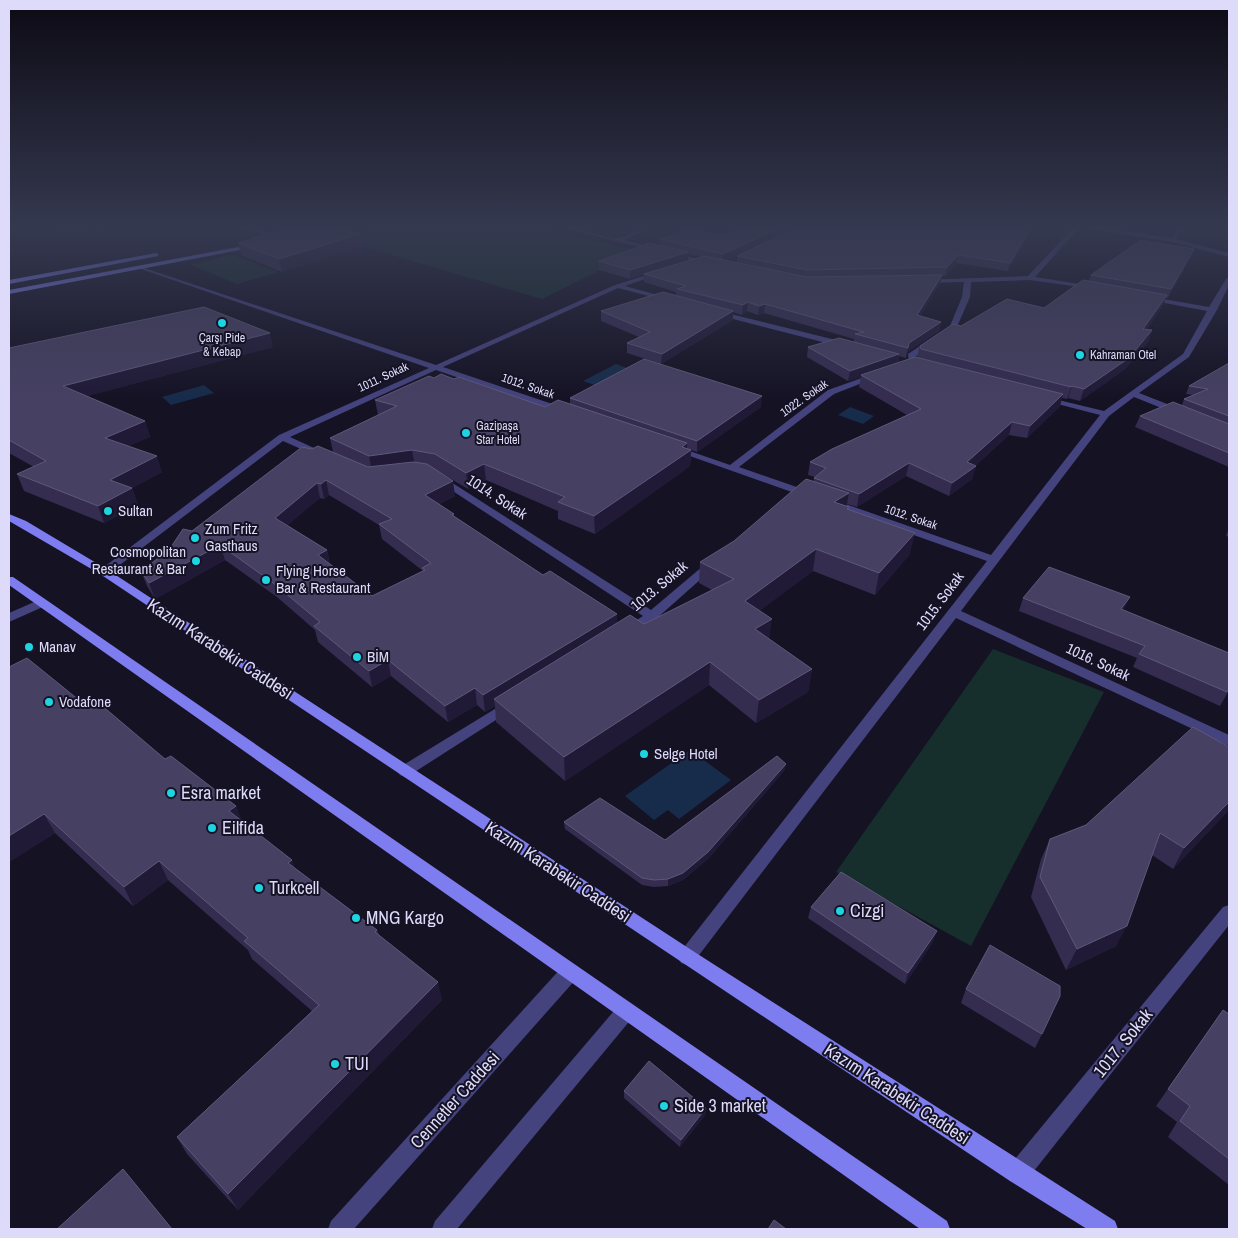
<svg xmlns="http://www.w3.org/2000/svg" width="1238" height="1238" viewBox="0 0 1238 1238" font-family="'Archivo Narrow',sans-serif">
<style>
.green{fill:#162e2c}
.water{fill:#172c4a}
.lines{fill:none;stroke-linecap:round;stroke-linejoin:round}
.minor{fill:#44437e;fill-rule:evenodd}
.tertiary{fill:#44437e;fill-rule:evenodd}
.secondary{fill:#7d7def;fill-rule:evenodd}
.wall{fill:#342d50;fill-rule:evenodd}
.shaded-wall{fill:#201a37}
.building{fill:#464062;stroke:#5e587a;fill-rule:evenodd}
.poi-dot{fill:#1ed4e3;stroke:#151224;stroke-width:2}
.labels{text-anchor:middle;stroke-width:4;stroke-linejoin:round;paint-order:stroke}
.far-poi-label{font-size:12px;fill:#dddafa;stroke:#151224;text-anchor:start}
.far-street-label{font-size:12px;fill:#dddafa;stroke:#151224}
.street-label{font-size:15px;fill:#dddafa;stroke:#151224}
.poi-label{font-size:15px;fill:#dddafa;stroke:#151224;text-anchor:start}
.near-street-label{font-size:18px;fill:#dddafa;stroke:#151224}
.near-poi-label{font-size:18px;fill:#dddafa;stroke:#151224;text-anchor:start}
</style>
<rect width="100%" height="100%" fill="#151224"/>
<path class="green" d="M396 227H538L638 251 542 299 333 238Z
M231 254 278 272 237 284 191 265Z
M993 649 1104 692 971 946 836 872Z"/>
<path class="water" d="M616 364 630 369 597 386 583 381Z
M204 385 214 393 171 405 162 397Z
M850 407 874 416 863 424 838 415Z
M690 750 731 780 679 819 668 810 654 820 625 796Z"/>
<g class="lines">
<path class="minor" d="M235 227H245L277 234 274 236Z
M561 227C580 225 600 239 616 238 628 238 638 227 651 227L624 240 713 263 710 265Z
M1074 227H1080L1035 277 1092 286 1094 287V289L1030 280 971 282 970 297 956 329 915 357 916 365 899 369V365L909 362 908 354 950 326 962 297 964 282 925 283 923 282V280L1028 276Z
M1179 227H1185L1174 241H1170Z
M138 266 436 365 615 285 657 272 662 273 625 286 672 299 668 301 618 288 443 367 567 409V413H561L436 370 290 437 325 453V457H319L283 441 108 574H100L98 572 100 570 279 435 429 368 138 268Z
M1229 277V285L1217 310 1189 357 1139 393 1180 409V413H1174L1134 397 1109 416 961 611 1229 735V746L956 618 693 963 687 965 681 963 678 957 681 951 987 561 829 505 828 503 829 501H837L991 555 1100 415 1042 400V396L1104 411 1183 354 1207 311 1149 300H1146V296L1209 307 1226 279Z
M714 310 848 343 849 345 842 347 714 314Z
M873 374 880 376 834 394 739 467 814 493 815 495 814 497H806L670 449 672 447H678L730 465 828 390Z
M440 475 651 610 709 561 713 560 719 563 656 619 631 635H623L621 632 623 629 643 616 436 480 435 478Z
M41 599 45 600 47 603 45 606 9 622V613Z
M508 701 513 703 515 706 513 709 410 775 405 777 400 775 397 771 400 767Z
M1229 905V925L1026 1181 1018 1184 1010 1181 1007 1173 1010 1165 1223 907Z
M570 964 577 966 579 972 577 978 354 1229H328L331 1221 563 966Z
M626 1002 633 1005 636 1011 633 1017 457 1229H432L435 1221 619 1005Z"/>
<path class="tertiary" d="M1081 227H1093L1172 238 1229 253V257L1172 242Z"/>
<path class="secondary" d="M348 227H359L326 234 323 232Z
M254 244 257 246 256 247 9 294V290Z
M156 253 158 254V256L9 284V280Z
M9 514 26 521 108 570 693 951 1115 1221 1118 1229H1087L1010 1181 100 574 9 521Z
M9 577H13L947 1221 950 1229H920L9 585Z"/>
</g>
<path class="wall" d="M51 227H128L119 229 60 238 54 227Z
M589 227H608L600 229Z
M797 227 725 261 737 263V256L1028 235 1008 271 956 263 945 276H942L940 283 920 316 941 322 939 331 907 352 906 358 899 356 898 363 917 357 920 346 961 326 1044 308 1089 281 1091 275 1194 249 1191 257 1168 298H1166L1163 305 1147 329 1152 330 1148 342 1125 369 1080 401 1068 398 1067 399 1062 398 1060 406 1027 438 1009 435 975 466H976L972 479 949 496 906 476 857 507 847 504V507L848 510 910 554 875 595 813 571 759 611 769 639 812 669 808 692 756 723 709 685 565 781 496 722 495 706 485 712 477 705 448 722 391 676 372 687 318 642 315 630 277 597 225 560 155 599 147 586 141 571 192 531 333 452 330 438 378 415 375 400 434 378 454 379 545 407 570 404V398L761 407 697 452 691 450 690 466 595 534 558 519V511L486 480 468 489 436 470 455 496 439 504 454 514V516L543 575 617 623 644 624 712 590 699 583 700 562 734 541 813 482 814 478 815 477 808 475 810 462 907 415 859 387 861 377 848 381 807 357 808 347 854 342V339L764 313 758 315 747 311 742 315 733 312V320L661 364 627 353V343L639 337 601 321V311L676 296V292L644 282V274L630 279 599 270V261L660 245V239L724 236ZM688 254 702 257 688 261ZM329 495 379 525 382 539 423 571 372 596 330 564 327 550 287 525 320 498 324 499Z
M238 243 362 247 282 272 241 255Z
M273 347 87 396 145 421 150 437 128 446 162 472 132 488 138 505 104 523 24 491 17 474 34 467 9 453V348Z
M1229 363V467L1135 427 1140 416 1182 405 1184 399 1193 395 1186 394 1189 386Z
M1229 527V537L1226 536Z
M1023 598 1124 610 1229 691 1220 706 1133 667 1137 658 1019 611Z
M9 667 90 709 236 806 242 822 292 860 294 868 377 930 379 935 442 1000 238 1210 187 1154 177 1137 312 1011 252 959 248 950 168 880 133 906 55 833 9 862Z
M1229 747V810L1173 869 1152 855 1116 946 1066 970 1031 897 1041 859 1050 839 1086 825Z
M786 764 784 771 708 859 683 880 668 886 654 887 642 885 565 829 564 822 665 840Z
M811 907 933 942 905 984 808 918Z
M966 989 1042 1034 1035 1048 961 1003Z
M1223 1010 1229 1014V1185L1168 1137 1177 1122 1156 1106Z
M624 1091 706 1108 705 1115 680 1147 624 1098Z"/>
<path class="shaded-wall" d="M87 227H128L119 229 60 238 58 231Z
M600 227H608L600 229Z
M782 227H797L723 262V254Z
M1031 227H1037L1028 235 1008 271 1010 263Z
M360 234 362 247 282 272 279 259Z
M1194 249 1191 257 1168 298 1171 289Z
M688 252V261L630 279V270Z
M958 255 956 263 945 276 947 267Z
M942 275 940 283 915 325 917 315Z
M1167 295 1163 305 1139 340 1143 329Z
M748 302 747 311 742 315 743 305Z
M765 304 764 313 758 315 759 306Z
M733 311V320L661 364 662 354Z
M941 322 939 331 907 352 909 343Z
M1152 330 1148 342 1125 369 1080 401 1084 389Z
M270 333 273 347 69 401 63 386Z
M899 354 898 364 861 375V377L848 381 850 371Z
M1072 386 1068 398 1067 399 1071 387Z
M1063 394 1060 406 1027 438 1030 426Z
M762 396 761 407 697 452V441Z
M145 421 150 437 111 454 105 438Z
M1012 422 1009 435 968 472 976 466 972 479 949 496 952 483 967 462Z
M687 443V453L691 450 690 466 595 534 594 516Z
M412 450 415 466 372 472 369 456Z
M157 456 162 472 132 488 138 505 104 523 98 506 110 480Z
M909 463 906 476 857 507 859 494Z
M484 464 486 480 468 489 466 473Z
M326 480 329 495 324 499 321 484Z
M453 481 455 496 427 509 425 495Z
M317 483 320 498 279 533 275 518Z
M849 493 845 514 834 502Z
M915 533 910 554 875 595 879 573Z
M220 545 225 560 155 599 149 583Z
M816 549 813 571 743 623 745 601Z
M327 550 330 566 318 555Z
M1130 597 1124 610 1116 622 1121 609Z
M617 614V630L494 699 495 706 485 712 483 695Z
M772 619 769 642 755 629Z
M388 660 391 676 372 687 369 671Z
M710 662 709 685 565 781 564 757Z
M812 669 808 692 756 723 759 700Z
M475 688 477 705 448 722 445 706Z
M1229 689V691L1220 706Z
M786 764 784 771 708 859 683 880 668 886V879Z
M1229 802V810L1173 869 1184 848Z
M236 806 243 824 229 811Z
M44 814 55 833 9 862V836Z
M292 860 298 879 288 863Z
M159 861 168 880 133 906 124 887Z
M1127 926 1116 946 1066 970 1077 949Z
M937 931 933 942 905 984 908 973Z
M438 982 442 1000 238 1210 228 1194Z
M706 1108 705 1115 680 1147 681 1140Z"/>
<path class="building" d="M55 227H87L58 231Z
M305 227H333L360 234 279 259 238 243 266 234Z
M734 227H782L723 254 660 239 689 229 724 236Z
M798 227H1031L1010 263 958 255 947 267 807 270 737 256Z
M1141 240 1194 249 1171 289 1091 275Z
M649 243 688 252 630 270 599 261Z
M704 256 807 277 942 275 917 315 941 322 909 343 908 348 855 334 864 332 765 304 759 306 748 302 743 305 677 289 686 286 644 274Z
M1083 280 1167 295 1143 329 1152 330 1129 358 1084 389 1072 386 1071 387 921 349 920 346 953 324 961 326 1007 299 1044 308Z
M663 292 733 311 662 354 627 343 650 332 601 311Z
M204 307 270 333 63 386 145 421 105 438 157 456 110 480 132 488 98 506 17 474 46 461 9 440V348Z
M839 338 899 354 850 371 808 347Z
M915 357 1063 394 1030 426 1012 422 967 462 976 466 952 483 909 463 859 494 814 478 826 468 810 462 832 449 921 409 861 375Z
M644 359 762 396 697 441 570 398Z
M1229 363V416L1184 399 1208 389 1189 386Z
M441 374 454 379 459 377 545 407 558 400 687 443 682 447 691 450 594 516 558 502 565 497 484 464 466 473 435 454 412 450 369 456 330 438 397 406 375 400 429 376 434 378Z
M1173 402 1229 424V453L1140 416Z
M318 446 368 467 413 462 427 464 453 481 425 495 454 514 452 515 543 575 550 571 617 614 483 695 475 688 445 706 388 660 369 671 314 626 320 622 272 582 220 545 149 583 141 571 169 550 183 529 192 531 302 447 312 449ZM326 480 392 519 379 524 431 563 422 568 425 570 372 596 318 555 327 550 275 518 317 483 321 484Z
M806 479 849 493 834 502 849 507 847 509 915 533 879 573 816 549 745 601 772 619 755 629 812 669 759 700 710 662 564 757 494 699 630 615 644 624 734 579 700 562 734 541Z
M1049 567 1130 597 1121 609 1229 653V689L1227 692 1139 654 1145 646 1023 598Z
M27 658 90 709 100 704 165 759 171 756 236 806 229 811 292 860 288 863 377 930 375 932 438 982 228 1194 177 1137 319 1005 244 941 248 938 159 861 124 887 44 814 9 836V667Z
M1193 727 1229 747V802L1184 848 1160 833 1127 926 1077 949 1040 877 1050 839 1086 825Z
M777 756 786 764 708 852 683 873 668 879 654 880 642 878 564 822 600 798 665 840Z
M841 872 937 931 908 973 811 907Z
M990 945 1060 986V996L1042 1034 966 989Z
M1223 1010 1229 1014V1159L1180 1121 1190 1106 1168 1089Z
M649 1061 706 1108 681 1140 624 1091Z
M123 1169 172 1229H57Z
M774 1220 786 1229H768Z"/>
<linearGradient id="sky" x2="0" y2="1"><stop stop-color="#0c0a14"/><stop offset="0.57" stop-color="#353950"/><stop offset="1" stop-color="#353950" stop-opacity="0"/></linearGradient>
<rect width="1238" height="400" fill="url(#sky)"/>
<g class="poi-dot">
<circle cx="222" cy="323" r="5"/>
<circle cx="1080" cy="355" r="5"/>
<circle cx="466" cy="433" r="5"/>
<circle cx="108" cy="511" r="5"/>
<circle cx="195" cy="538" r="5"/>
<circle cx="196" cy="561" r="5"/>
<circle cx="266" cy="580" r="5"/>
<circle cx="29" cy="647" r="5"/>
<circle cx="357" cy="657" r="5"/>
<circle cx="49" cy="702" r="5"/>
<circle cx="644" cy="754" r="5"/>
<circle cx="171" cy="793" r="5"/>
<circle cx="212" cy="828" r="5"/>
<circle cx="259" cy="888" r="5"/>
<circle cx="840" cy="911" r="5"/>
<circle cx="356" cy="918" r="5"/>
<circle cx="335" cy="1064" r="5"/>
<circle cx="664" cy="1106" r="5"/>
</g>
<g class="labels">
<g class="far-poi-label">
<text x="222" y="342" text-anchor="middle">Çarşı Pide<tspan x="222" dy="14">&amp; Kebap</tspan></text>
<text x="1090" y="359">Kahraman Otel</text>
<text x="476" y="430">Gazipaşa<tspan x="476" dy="14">Star Hotel</tspan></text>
</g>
<g class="far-street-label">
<text transform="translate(383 377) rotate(-25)" y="4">1011. Sokak</text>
<text transform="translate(528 386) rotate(19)" y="4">1012. Sokak</text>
<text transform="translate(804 398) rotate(-35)" y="4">1022. Sokak</text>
<text transform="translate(911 517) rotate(19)" y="4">1012. Sokak</text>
</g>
<g class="street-label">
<text transform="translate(497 497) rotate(33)" y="5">1014. Sokak</text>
<text transform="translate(659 586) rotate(-40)" y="5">1013. Sokak</text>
<text transform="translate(940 601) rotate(-53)" y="5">1015. Sokak</text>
<text transform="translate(1098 662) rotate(25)" y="5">1016. Sokak</text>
</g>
<g class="poi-label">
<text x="118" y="516">Sultan</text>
<text x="205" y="534">Zum Fritz<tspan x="205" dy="17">Gasthaus</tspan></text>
<text x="186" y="557" text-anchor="end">Cosmopolitan<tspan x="186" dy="17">Restaurant &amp; Bar</tspan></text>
<text x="276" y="576">Flying Horse<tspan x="276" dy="17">Bar &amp; Restaurant</tspan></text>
<text x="39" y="652">Manav</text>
<text x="367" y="662">BİM</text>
<text x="59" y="707">Vodafone</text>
<text x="654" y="759">Selge Hotel</text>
</g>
<g class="near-street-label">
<text transform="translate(220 649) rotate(33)" y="6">Kazım Karabekir Caddesi</text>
<text transform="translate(558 872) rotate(33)" y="6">Kazım Karabekir Caddesi</text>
<text transform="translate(1123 1043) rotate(-51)" y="6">1017. Sokak</text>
<text transform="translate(897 1094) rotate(33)" y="6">Kazım Karabekir Caddesi</text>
<text transform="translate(455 1100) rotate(-48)" y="6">Cennetler Caddesi</text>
</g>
<g class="near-poi-label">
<text x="181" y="799">Esra market</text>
<text x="222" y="834">Eilfida</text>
<text x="269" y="894">Turkcell</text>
<text x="850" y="917">Cizgi</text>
<text x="366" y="924">MNG Kargo</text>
<text x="345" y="1070">TUI</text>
<text x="674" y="1112">Side 3 market</text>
</g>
</g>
<rect width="1238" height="1238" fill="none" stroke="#dddafa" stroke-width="20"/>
</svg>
